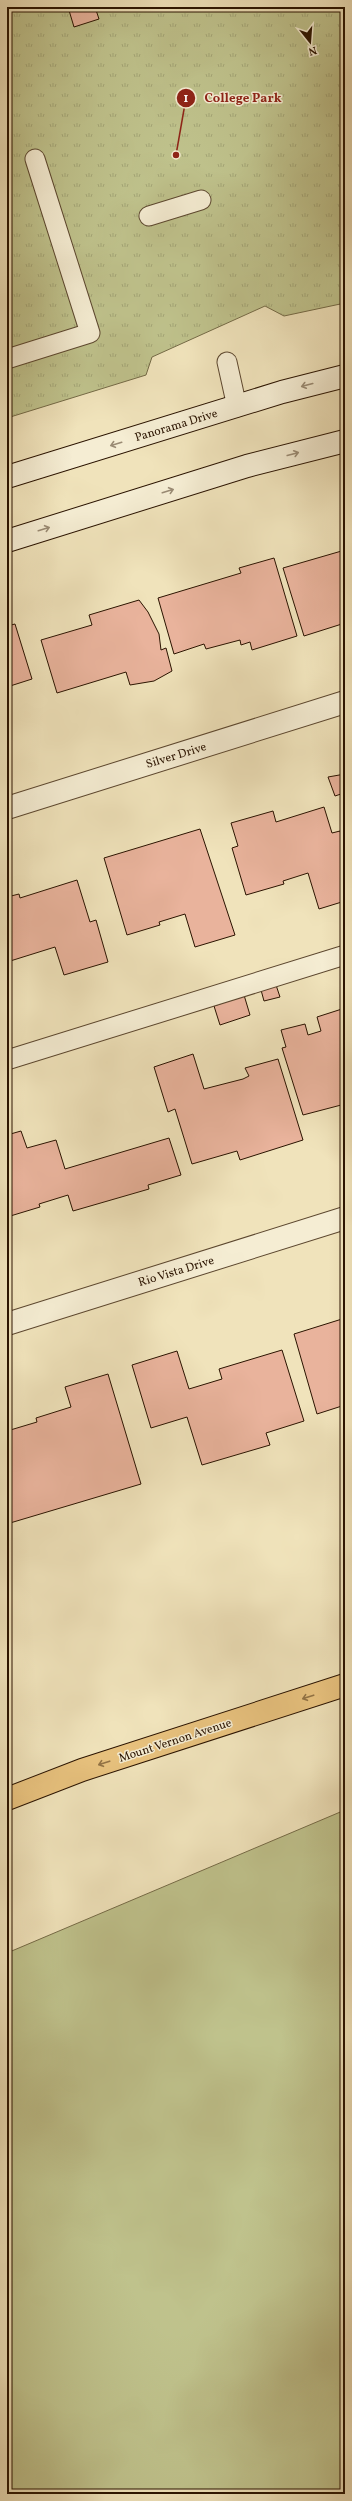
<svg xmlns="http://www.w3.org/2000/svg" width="352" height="2501" viewBox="0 0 352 2501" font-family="Vollkorn,serif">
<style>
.green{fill:#bfc28c;stroke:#746a46}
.park{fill:url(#park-tufts);stroke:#746a46}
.building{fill:#e9b39c;stroke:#2a1300}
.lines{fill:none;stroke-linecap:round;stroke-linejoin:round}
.lane-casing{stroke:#5c472f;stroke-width:21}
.street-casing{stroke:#5c472f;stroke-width:24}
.secondary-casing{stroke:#2a1300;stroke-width:24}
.highway-casing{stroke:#2a1300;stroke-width:24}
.lane{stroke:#f5edd3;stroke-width:19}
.street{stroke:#f5edd3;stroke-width:22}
.secondary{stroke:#f5edd3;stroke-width:22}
.highway{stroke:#e8c27e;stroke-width:22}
.oneway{stroke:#9a8b74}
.oneway2{stroke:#927345}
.labels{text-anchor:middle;stroke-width:3;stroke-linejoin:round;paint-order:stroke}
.street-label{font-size:12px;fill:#2a1300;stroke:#f5edd3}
.leader{fill:none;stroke:#8f2418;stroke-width:1.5}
.callout-dot{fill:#8f2418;stroke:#f5edd3;stroke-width:1.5}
.mark-label{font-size:12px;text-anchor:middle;font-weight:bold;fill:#fff}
.callout-label{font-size:13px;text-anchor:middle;font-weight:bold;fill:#8f2418;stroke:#f5edd3;stroke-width:3;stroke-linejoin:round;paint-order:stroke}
</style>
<defs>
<pattern id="park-tufts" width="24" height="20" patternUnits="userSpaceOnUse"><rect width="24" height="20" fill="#bfc28c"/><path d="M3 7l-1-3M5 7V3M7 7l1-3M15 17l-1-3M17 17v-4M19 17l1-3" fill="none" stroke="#a4a677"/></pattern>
</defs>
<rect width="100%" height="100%" fill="#f0e3bb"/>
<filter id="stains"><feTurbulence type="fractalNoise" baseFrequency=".005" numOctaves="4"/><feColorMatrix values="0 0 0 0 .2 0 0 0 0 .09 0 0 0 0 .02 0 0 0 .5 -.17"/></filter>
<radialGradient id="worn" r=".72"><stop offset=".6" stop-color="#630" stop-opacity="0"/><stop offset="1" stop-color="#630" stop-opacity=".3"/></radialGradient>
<path class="green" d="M345 1810V2494H7V1953Z"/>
<path class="park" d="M7 7H345V303L284 316 265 306 152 357 146 375 7 418Z"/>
<path class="building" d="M68 7H95L99 19 74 27Z
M345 550V611L342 612 345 623 304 636 283 568Z
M274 558 297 636 252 650 250 642 241 645 240 640 206 649 204 644 174 654 158 598 241 573 239 568Z
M139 600 148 612 159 634 161 650 166 648 172 671 154 681 130 685 126 672 57 693 41 640 92 625 89 615Z
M15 624 32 679 7 687V626Z
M345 774V795L344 793 335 796 328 777Z
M324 807 332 833 340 831 345 848V901L319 909 308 873 283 881 284 884 246 895 232 848 238 846 231 823 273 811 276 822Z
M200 829 235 935 195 947 185 914 159 922 160 925 127 935 104 858Z
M77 880 90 922 96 920 108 962 64 975 55 947 7 962V897L19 894 20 898Z
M276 985 280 997 264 1001 261 990Z
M244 995 250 1015 220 1025 214 1006Z
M345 1008V1104L303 1115 282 1048 286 1047 281 1030 305 1024 308 1035 321 1031 317 1017Z
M193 1054 204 1089 243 1079 249 1076 245 1068 278 1059 303 1140 240 1160 237 1151 192 1164 175 1109 168 1112 154 1067Z
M21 1131 27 1148 56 1140 65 1169 169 1138 181 1175 148 1185 149 1189 73 1211 68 1195 39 1204 40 1207 7 1217V1135Z
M342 1319 345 1322V1405L317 1414 294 1334Z
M282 1350 304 1421 266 1433 270 1445 202 1465 187 1417 151 1428 132 1365 177 1351 189 1389 222 1379 219 1369Z
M108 1374 141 1484 10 1523 7 1512V1431L37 1422 36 1418 71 1407 65 1387Z"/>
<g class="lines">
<defs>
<path id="lane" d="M149 216 201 200
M7 359 90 333 35 159
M227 362 237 407
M7 1060 345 955"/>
<path id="street" d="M7 808 345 702
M7 1324 345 1218"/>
<path id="secondary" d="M7 477 282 392 345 376
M7 541 247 466 345 441"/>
<path id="highway" d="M7 1799 82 1770 345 1685"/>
</defs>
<use href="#lane" class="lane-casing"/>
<use href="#street" class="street-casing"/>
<use href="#secondary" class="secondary-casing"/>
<use href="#highway" class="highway-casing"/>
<use href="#lane" class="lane"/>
<use href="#street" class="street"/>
<use href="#secondary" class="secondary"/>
<use href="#highway" class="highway"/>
</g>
<defs><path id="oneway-shaft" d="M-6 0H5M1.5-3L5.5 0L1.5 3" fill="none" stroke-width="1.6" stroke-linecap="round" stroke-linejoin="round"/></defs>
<g class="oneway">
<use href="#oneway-shaft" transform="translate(307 385) rotate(165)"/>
<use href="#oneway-shaft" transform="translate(116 444) rotate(163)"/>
<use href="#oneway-shaft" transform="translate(293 454) rotate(-15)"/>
<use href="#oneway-shaft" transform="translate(168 491) rotate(-17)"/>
<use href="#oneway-shaft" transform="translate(44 529) rotate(-17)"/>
</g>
<g class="oneway2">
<use href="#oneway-shaft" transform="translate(308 1697) rotate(162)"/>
<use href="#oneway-shaft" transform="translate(104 1763) rotate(162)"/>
</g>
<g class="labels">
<g class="street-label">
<text transform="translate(176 425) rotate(-17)" y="4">Panorama Drive</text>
<text transform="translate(176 755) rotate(-17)" y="4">Silver Drive</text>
<text transform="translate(176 1271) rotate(-17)" y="4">Rio Vista Drive</text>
<text transform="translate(175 1740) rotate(-18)" y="4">Mount Vernon Avenue</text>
</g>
</g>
<path class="leader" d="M176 155L186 98"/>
<g class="callout-dot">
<circle cx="176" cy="155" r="4"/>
<circle cx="186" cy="98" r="10"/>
</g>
<g class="mark-label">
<text x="186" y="102">1</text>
</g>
<g class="callout-label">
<text x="243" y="102">College Park</text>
</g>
<rect width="352" height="2501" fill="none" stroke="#f0e3bb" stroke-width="24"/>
<rect x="8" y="8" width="336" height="2485" fill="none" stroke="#2a1300" stroke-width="2"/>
<rect x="12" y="12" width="328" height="2477" fill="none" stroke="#2a1300"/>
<g transform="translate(310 42) rotate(163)" stroke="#f5edd3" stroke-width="3" paint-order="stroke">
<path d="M0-3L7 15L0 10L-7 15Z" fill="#2a1300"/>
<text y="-6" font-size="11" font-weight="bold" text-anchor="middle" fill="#2a1300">N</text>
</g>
<rect width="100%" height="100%" filter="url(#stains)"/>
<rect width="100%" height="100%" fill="url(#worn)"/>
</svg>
